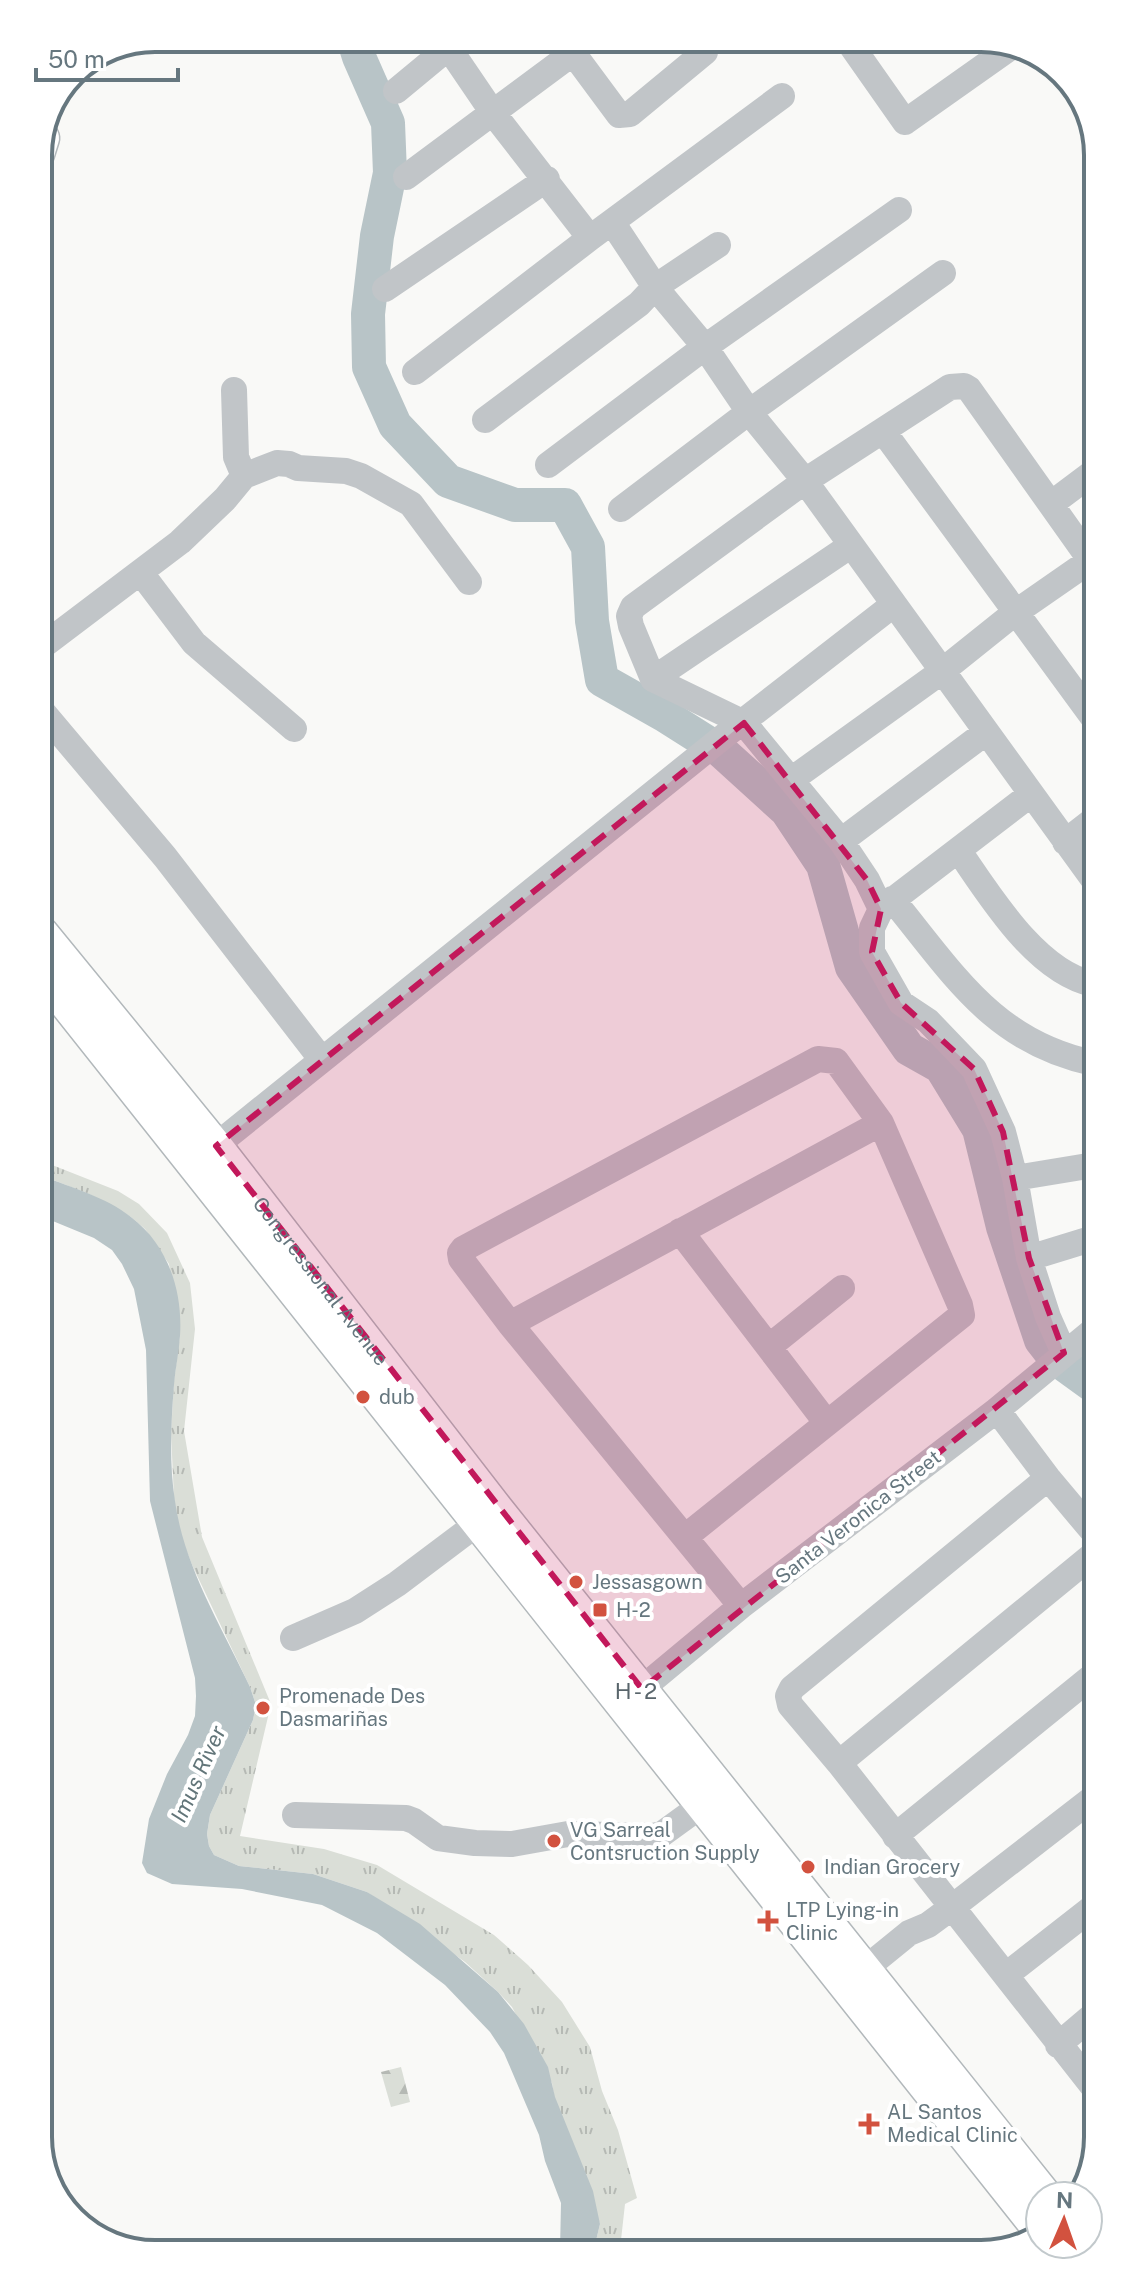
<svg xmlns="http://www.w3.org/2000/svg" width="1136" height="2292" viewBox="0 0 1136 2292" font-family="'Public Sans',sans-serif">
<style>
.forest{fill:url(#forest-firs)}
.park{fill:url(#park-tufts)}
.water{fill:#b8c4c7}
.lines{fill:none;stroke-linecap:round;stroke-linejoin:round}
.river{stroke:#b8c4c7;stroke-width:34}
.major-casing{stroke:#b2b8bb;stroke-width:35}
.minor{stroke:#c1c5c8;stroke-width:26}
.major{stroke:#fff;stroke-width:32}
.marked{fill:#c2185b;fill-opacity:0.2;stroke:#c2185b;stroke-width:6;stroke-dasharray:16 10;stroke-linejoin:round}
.poi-dot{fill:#d2523f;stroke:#fff;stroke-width:3}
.labels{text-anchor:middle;stroke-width:8;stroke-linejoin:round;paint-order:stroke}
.street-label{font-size:20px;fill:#66777f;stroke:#fff}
.poi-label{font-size:20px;fill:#66777f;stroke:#fff;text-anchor:start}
.neighbourhood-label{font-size:22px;letter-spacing:2px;fill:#59656b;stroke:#fff}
.water-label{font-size:22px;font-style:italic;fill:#627579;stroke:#fff}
.rim{fill:none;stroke:#66777f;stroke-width:4}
</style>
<defs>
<pattern id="forest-firs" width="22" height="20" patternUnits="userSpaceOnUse" patternTransform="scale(2)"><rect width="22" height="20" fill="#daded7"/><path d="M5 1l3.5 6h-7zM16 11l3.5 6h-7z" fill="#b5b9b4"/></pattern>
<pattern id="park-tufts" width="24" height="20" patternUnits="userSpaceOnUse" patternTransform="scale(2)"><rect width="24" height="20" fill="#daded7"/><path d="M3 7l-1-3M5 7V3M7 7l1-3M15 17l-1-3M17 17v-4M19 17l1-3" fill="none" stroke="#b5b9b4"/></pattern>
</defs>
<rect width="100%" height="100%" fill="#f9f9f7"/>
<path class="forest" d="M401 2067 410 2102 391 2107 381 2072Z"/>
<path class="park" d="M42 1161 118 1191 139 1204 167 1233 190 1283 195 1329 184 1431 202 1537 271 1704 240 1836 324 1849 377 1865 494 1935 528 1965 562 2002 590 2047 602 2091 618 2130 637 2198 625 2204 620 2249H594L600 2224 554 2097 552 2083 512 2007 498 1992 465 1962 367 1892 313 1874 239 1866 214 1855 209 1846 207 1834 210 1815 253 1720 256 1705 250 1687 193 1567 180 1535 174 1498 171 1433 174 1381 180 1335 169 1264 145 1229 131 1217 89 1194 43 1176Z"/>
<path class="water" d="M43 1176C72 1188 106 1197 131 1217 168 1245 183 1291 180 1336 179 1353 175 1369 174 1385 171 1423 169 1463 175 1501 184 1567 222 1627 250 1687L256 1705 253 1720 210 1815 207 1834 209 1846 214 1855 239 1866 313 1874 367 1892 420 1924 498 1992 524 2024 548 2067 555 2097 593 2191 600 2224 594 2249 560 2250 561 2203 545 2161 539 2135 504 2053 490 2032 445 1985 377 1933 322 1905 242 1889 172 1884 147 1873 142 1863 149 1819 167 1774 188 1735 195 1716 196 1696 195 1678 150 1501 146 1350 134 1289 122 1264 112 1250 94 1238 43 1217Z"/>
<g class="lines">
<path class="river" d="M353 38 359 57 388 123 390 173 377 236 368 314 369 367 395 425 448 481 515 505H565L588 547 592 621 602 680 664 715 721 751 787 811 823 865 852 967 909 1049 941 1067 979 1129 1003 1227 1041 1340 1055 1358 1095 1387"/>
<defs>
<g id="major">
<path d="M38 154 43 138"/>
<path id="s1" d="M42 933 216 1146 497 1509 1046 2196"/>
<path d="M42 974 1040 2231"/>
</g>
</defs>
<use href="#major" class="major-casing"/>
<path class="minor" d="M442 38 493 113 590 238
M846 38 905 122 1011 47
M396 91 460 38
M406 177 569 56 576 57 619 115 630 114 705 52
M612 222 655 287 705 347 749 412 805 481 1093 879
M385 289 547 179
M415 372 590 238 782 96
M485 420 639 304 655 287 718 245
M883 431 1092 716
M548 465 705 347 899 210
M244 476 277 463 289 464 298 468 346 471 361 476 411 504 469 582
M1051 504 1091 474
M621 509 749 412 943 273
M141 573 194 643 294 729
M40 648 180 542 225 499 244 476 236 457 234 390
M653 679 850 546
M41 710 165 857 322 1060
M791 780 941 672 1016 612 1091 560
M841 841 985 733
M1065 842 1092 821
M959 851C990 896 1036 972 1093 984
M892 899C953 973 993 1042 1093 1063
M881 909 1030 795
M203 1156 723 737 893 605
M1015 1178 1094 1165
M680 1231 826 1422
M1029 1258 1094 1238
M510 1324 881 1123
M770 1346 842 1288
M1064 1353 1048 1317 1029 1258 1015 1178 1003 1132 974 1069 928 1021 901 1003 872 952V928L881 909 867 880 841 841 744 723 653 679 631 626 629 616 633 607 805 481 950 387 964 386 969 389 1091 561
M997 1410 1048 1478 1095 1534
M1048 1478 792 1688 788 1696 790 1705 839 1763 1098 2093
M685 1537 962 1315 960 1305 881 1123 836 1061 818 1059 463 1249 460 1253 461 1259 510 1324 741 1606
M293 1638 355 1611 397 1584 494 1511
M628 1700 741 1606 997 1410 1095 1329
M839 1763 1095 1553
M295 1815 406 1818 414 1821 438 1838 475 1843 512 1844 568 1834 653 1836 662 1834 702 1805
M895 1836 1096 1673
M1006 1975 1097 1904
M850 1981 909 1933 928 1925 951 1908 1097 1795
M1058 2045 1097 2012"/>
<use href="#major" class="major"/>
</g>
<path class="marked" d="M744 723 867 880 881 909 872 952 901 1003 974 1069 1003 1132 1029 1258 1064 1353 642 1689 216 1146Z"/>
<g class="poi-dot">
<circle cx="363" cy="1397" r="8"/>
<circle cx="576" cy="1582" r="8"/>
<rect x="592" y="1602" width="16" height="16" rx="4"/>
<circle cx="263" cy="1708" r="8"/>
<circle cx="554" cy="1841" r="8"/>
<circle cx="808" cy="1867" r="8"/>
<path d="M764 1909h8v8h8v8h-8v8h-8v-8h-8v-8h8z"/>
<path d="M865 2112h8v8h8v8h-8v8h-8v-8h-8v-8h8z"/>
</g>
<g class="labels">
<g class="street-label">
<text dy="7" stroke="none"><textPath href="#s1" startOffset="446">Congressional Avenue</textPath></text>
<text transform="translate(858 1517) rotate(-38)" y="7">Santa Veronica Street</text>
</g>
<g class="poi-label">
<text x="379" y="1404">dub</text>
<text x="592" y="1589">Jessasgown</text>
<text x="616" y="1617">H-2</text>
<text x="279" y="1703">Promenade Des<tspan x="279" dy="23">Dasmariñas</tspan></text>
<text x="570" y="1837">VG Sarreal<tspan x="570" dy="23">Contsruction Supply</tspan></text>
<text x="824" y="1874">Indian Grocery</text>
<text x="786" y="1917">LTP Lying-in<tspan x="786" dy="23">Clinic</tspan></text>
<text x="887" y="2119">AL Santos<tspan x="887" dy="23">Medical Clinic</tspan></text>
</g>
<g class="neighbourhood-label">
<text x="637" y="1699">H-2</text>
</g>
<g class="water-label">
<text transform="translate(198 1774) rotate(-66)" y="8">Imus River</text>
</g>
</g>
<path d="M0 0H1136V2292H0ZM155 52H981A103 103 0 0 1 1084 155V2137A103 103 0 0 1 981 2240H155A103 103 0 0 1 52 2137V155A103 103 0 0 1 155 52Z" fill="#fff" fill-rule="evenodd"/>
<path class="rim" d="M155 52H981A103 103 0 0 1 1084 155V2137A103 103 0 0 1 981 2240H155A103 103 0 0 1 52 2137V155A103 103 0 0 1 155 52Z"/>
<g transform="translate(1064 2220) rotate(2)"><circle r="38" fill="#ffffff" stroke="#c2c9cc" stroke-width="2"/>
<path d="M0-6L14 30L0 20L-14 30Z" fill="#d2523f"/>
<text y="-12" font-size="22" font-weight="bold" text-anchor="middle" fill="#66777f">N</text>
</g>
<path d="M36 68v12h142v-12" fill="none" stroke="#66777f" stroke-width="4"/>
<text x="48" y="68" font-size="24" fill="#66777f" stroke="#ffffff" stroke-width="6" paint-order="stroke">50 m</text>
</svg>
